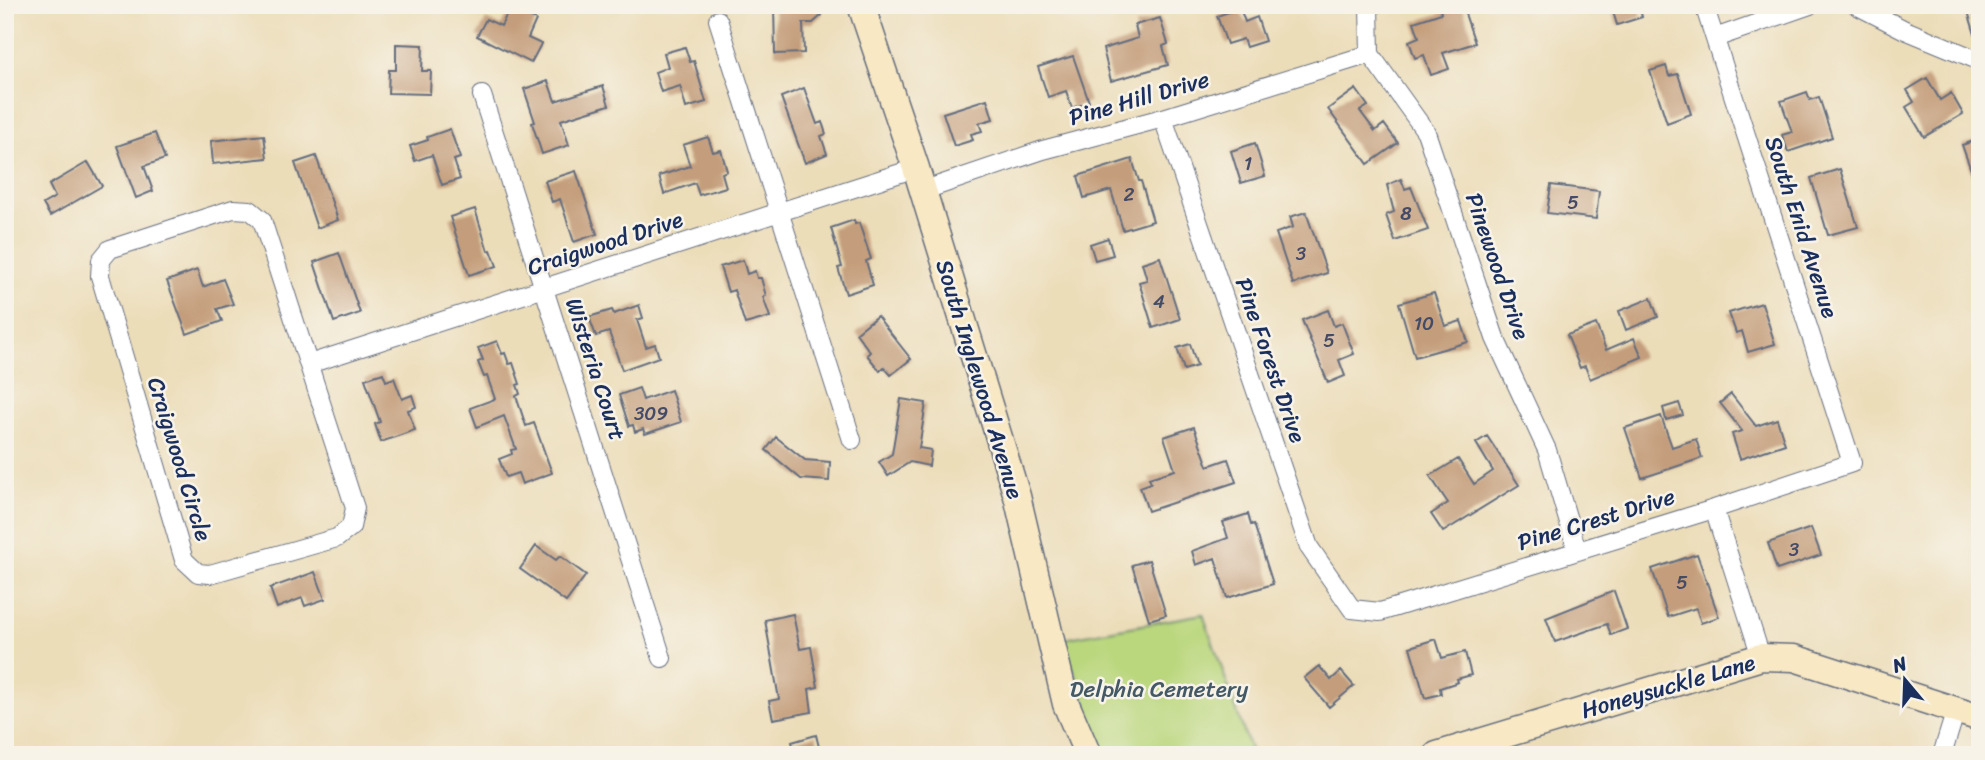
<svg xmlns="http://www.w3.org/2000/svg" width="1985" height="760" viewBox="0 0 1985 760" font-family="Sriracha,sans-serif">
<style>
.green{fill:#bad77d;stroke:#6a836e;stroke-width:2}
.building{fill:#c49e7c}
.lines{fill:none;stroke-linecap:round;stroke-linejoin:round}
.street-casing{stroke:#646c7e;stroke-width:20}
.secondary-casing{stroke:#646c7e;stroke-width:29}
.street{stroke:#fff;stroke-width:18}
.secondary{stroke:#f8e8c3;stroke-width:26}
.labels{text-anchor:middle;stroke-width:5;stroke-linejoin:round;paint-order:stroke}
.number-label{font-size:19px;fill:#454b66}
.street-label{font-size:23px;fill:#1b2f5e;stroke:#f7f3e8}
.park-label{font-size:23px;fill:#435966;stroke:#f7f3e8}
</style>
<rect width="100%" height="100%" fill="#f7f3e8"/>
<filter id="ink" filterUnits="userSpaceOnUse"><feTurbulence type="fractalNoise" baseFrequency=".0143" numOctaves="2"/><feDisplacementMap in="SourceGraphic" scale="14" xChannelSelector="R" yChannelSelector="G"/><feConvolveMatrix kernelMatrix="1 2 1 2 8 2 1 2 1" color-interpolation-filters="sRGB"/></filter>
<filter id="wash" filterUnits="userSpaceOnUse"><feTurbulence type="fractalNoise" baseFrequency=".00686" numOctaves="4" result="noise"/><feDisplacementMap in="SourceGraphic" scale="28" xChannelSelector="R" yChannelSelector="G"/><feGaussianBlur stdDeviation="1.57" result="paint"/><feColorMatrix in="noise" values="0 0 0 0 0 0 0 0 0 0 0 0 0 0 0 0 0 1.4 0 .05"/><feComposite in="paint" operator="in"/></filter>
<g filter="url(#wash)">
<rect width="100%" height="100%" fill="#ecddb9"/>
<path class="green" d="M1203 614 1252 755H1104L1063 639Z"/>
<g id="blocks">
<path class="building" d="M774 5H821L822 15 813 23H803L804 53 775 54Z
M1439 5H1462L1475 43 1443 53 1449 69 1431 75 1424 55 1415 58 1409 41 1419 37 1414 22 1441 13Z
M1611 5H1639L1642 17 1617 25Z
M1966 5H1980V41H1977Z
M510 8 536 20 528 38 541 44 531 63 477 36 486 19 501 26Z
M1240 8 1245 22 1257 17 1265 41 1246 47 1243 39 1227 44 1217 16Z
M1160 18 1168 44 1163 46 1168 65 1111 81 1103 49 1138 38 1135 25Z
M396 44 423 45 422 71H431L430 94 388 93 389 70H396Z
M685 47 690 62 694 61 706 102 686 108 680 86 661 92 655 72 668 67 664 53Z
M1073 56 1089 102 1072 108 1066 91 1048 97 1038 67Z
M1666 66 1669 76 1678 74 1691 114 1667 123 1650 71Z
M1927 78 1940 100 1951 93 1963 114 1924 137 1906 107 1914 102 1907 90Z
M548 81 555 101 603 86 609 105 561 120 569 145 542 154 532 123 535 122 524 89Z
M804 88 817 124 822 122 826 134 821 136 827 154 805 163 781 97Z
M1356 89 1368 106 1360 111 1375 131 1384 124 1398 143 1368 164 1328 109Z
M1807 92 1810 100 1819 97 1832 137 1788 152 1782 135 1792 132 1781 101Z
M987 99 993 119 979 123 982 131 971 134 973 140 954 146 943 113Z
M450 129 460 158 454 160 460 179 442 185 432 155 415 161 410 146 428 140 427 137Z
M155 133 165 159 144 166 153 191 136 198 117 146Z
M264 135 267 158 213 164 211 141Z
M708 137 713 152 721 150 727 171 722 173 726 187 699 195 695 183 664 194 659 176 690 166 683 145Z
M1980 139V190H1978L1962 145Z
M1255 143 1265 176 1241 183 1231 151Z
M316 156 338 220 317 228 295 163Z
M1132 159 1139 181H1141L1153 221 1123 230 1111 190 1084 198 1078 176Z
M88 162 102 186 50 216 43 204 55 197 49 185Z
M1840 169 1858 227 1828 235 1811 178Z
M576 171 597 234 574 242 560 199 552 202 545 181Z
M1401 179 1405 189 1411 187 1428 230 1395 241 1386 215 1394 212 1387 185Z
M1551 185 1599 191 1596 219 1547 213Z
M475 209 488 251 491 250 497 266 469 275 450 217Z
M1306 212 1327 273 1293 284 1276 233 1293 227 1290 217Z
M854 220 855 224 859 223 871 259 866 261 873 285 846 294 838 268 842 267 831 228Z
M1108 238 1113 255 1095 260 1090 244Z
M339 253 360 313 334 322 314 262Z
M1160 257 1180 319 1153 328 1139 282 1147 280 1142 263Z
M743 260 747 274 755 271 757 278H761L766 296 763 297 770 317 745 324 734 290 728 292 720 267Z
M197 270 203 287 223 279 233 304 217 309 222 321 187 334 167 281Z
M1434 293 1445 326 1461 321 1468 342 1415 357 1399 303Z
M1651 298 1658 317 1626 330 1619 311Z
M1762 303 1775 344 1748 352 1742 331 1736 333 1729 313Z
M639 305 643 318 637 320 646 347 655 344 659 357 622 370 609 332 596 336 589 317 612 310 614 314Z
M1328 310 1334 326 1342 323 1354 354 1339 360 1345 376 1328 383 1302 320Z
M877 316 911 359 891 375 884 367 880 371 867 355 870 352 856 333Z
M1596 324 1606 350 1634 338 1642 357 1590 379 1585 366 1580 368 1567 335Z
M497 341 502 354 505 353 509 364 513 363 520 384 517 385 520 394 516 396 526 426 534 423 552 473 522 484 518 473 506 477 499 459 512 454 511 450 516 449 504 416 477 427 470 408 495 399 487 376 484 377 478 362 483 360 478 348Z
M1190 344 1197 366 1184 370 1177 348Z
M383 373 386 381 394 378 402 399 412 395 416 407 408 410 415 430 381 442 375 424 380 422 365 379Z
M639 388 643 400 671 390 681 422 645 434 643 429 635 432 633 425 629 426 619 395Z
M1731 394 1756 426 1777 419 1785 444 1740 459 1732 434 1742 431 1720 403Z
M901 399 926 403 919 448 931 450 929 466 910 462 888 476 879 462 892 454Z
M1679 403 1683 415 1666 420 1663 408Z
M1661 416 1672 447 1696 439 1702 458 1642 478 1625 428Z
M1194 427 1208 466 1228 459 1236 482 1148 511 1140 487 1151 483 1149 478 1175 470 1164 437Z
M1487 436 1519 485 1443 532 1431 514 1448 503 1430 476 1458 459 1474 484 1493 471 1476 443Z
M776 437 805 460 830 462 829 481 801 479 766 450Z
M1248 514 1251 525 1254 524 1273 584 1227 598 1215 558 1196 565 1192 551 1228 538 1223 522Z
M1811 528 1821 555 1777 570 1768 543Z
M536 546 556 560 560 556 586 575 566 602 520 569Z
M1697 554 1719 617 1701 623 1696 608 1668 617 1652 569Z
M1149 560 1166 615 1149 620 1132 565Z
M315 572 325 599 305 606 302 598 277 608 270 588Z
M1614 591 1627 629 1611 635 1607 624 1555 642 1546 618Z
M793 614 800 649 811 647 818 687 809 689 812 712 773 719 769 701 779 699 765 620Z
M1436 639 1442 658 1465 652 1471 675 1457 679 1458 682 1440 688 1441 694 1425 698 1410 647Z
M1319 666 1331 680 1341 671 1354 686 1329 707 1304 678Z
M816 735 819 747 795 754 792 742Z"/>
</g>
</g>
<g filter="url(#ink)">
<use href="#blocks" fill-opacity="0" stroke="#646c7e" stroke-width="2"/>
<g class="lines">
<defs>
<path id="street" d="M1369 5 1370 54 1426 132 1495 338 1547 450 1577 550
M1856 5 1905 30 1980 61
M718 20 852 440
M1715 38 1810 5
M482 95 662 658
M1163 118 1309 547 1352 609 1380 612 1714 509 1852 463 1704 5
M922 191 1043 150 1163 118 1370 54
M233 209 250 210 262 220 355 508 351 527 337 538 210 574 198 573 184 560 100 276 101 260 110 249Z
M309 364 916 168
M1714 509 1761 657
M1942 755 1956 710"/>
<path id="secondary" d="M861 5 916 168 1017 496 1066 704 1088 755
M1437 755 1761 657 1794 658 1980 718"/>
</defs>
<use href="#street" class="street-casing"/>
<use href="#secondary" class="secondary-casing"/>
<use href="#street" class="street"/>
<use href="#secondary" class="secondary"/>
</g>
</g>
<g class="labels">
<g class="number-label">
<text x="1248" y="170">1</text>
<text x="1129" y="201">2</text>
<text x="1573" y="209">5</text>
<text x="1406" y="220">8</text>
<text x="1301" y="260">3</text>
<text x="1159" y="308">4</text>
<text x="1424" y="330">10</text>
<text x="1329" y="347">5</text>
<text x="651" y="420">309</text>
<text x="1794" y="556">3</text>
<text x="1682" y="589">5</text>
</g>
<g class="street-label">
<text transform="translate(1139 98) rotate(-16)" y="8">Pine Hill Drive</text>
<text transform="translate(1802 227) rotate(72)" y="8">South Enid Avenue</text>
<text transform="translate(605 243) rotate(-18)" y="8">Craigwood Drive</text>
<text transform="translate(1498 266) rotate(71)" y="8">Pinewood Drive</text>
<text transform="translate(1271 360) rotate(71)" y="8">Pine Forest Drive</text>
<text transform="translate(596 369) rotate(72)" y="8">Wisteria Court</text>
<text transform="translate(980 379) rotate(73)" y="8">South Inglewood Avenue</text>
<text transform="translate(180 459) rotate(73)" y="8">Craigwood Circle</text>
<text transform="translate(1596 519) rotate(-17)" y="8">Pine Crest Drive</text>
<text transform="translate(1668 686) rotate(-16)" y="8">Honeysuckle Lane</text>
</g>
<g class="park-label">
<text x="1159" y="697">Delphia Cemetery</text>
</g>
</g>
<rect width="1985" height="760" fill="none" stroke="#f7f3e8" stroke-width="28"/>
<g transform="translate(1905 680) rotate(341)" stroke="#f7f3e8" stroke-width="5" paint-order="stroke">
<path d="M0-5L12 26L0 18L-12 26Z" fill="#1b2f5e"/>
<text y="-10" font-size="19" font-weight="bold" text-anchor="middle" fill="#1b2f5e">N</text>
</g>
</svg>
